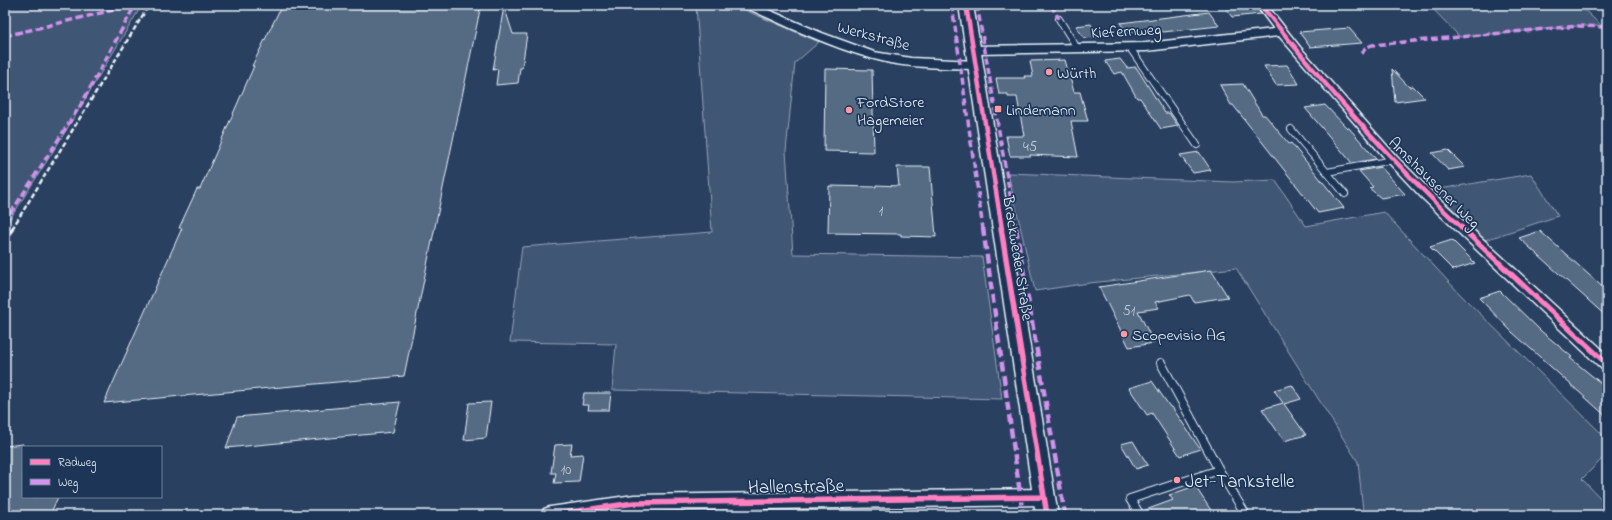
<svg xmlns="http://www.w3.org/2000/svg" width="1612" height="520" viewBox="0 0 1612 520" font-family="'Indie Flower',sans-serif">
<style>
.green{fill:#415774;stroke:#94a4b6}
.building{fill:#556a83;stroke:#e8f1f8}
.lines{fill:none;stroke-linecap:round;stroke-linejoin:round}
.service-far1-casing{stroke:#e8f1f8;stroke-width:8}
.service-casing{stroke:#e8f1f8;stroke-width:10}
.minor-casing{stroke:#e8f1f8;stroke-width:3}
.tertiary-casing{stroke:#e8f1f8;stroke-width:3}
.service-far1{stroke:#1d3557;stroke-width:6}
.service{stroke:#1d3557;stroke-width:8}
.minor{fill:#1d3557;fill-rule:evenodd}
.tertiary{fill:#1d3557;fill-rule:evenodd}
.rail-far1{stroke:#e8f1f8;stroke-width:2.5;stroke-dasharray:5 2.5;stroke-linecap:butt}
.rail{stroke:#e8f1f8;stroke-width:3.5;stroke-dasharray:6 3.5;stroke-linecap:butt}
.quiet-far1{stroke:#d193ec;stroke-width:3.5;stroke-dasharray:7 3.5;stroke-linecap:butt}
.quiet{stroke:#d193ec;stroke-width:4.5;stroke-dasharray:9 4.5;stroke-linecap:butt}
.cycleway-far1-casing{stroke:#1d3557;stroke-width:6}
.cycleway-casing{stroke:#1d3557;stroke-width:8}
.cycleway-far1{stroke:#ff80c0;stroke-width:4.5}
.cycleway{stroke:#ff80c0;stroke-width:5.5}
.poi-dot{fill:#ff9aa2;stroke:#1d3557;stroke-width:1.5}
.labels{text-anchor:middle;stroke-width:3.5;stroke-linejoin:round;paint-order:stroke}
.number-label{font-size:14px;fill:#c3cfdb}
.street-label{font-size:16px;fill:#e8f1f8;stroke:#1d3557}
.poi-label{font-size:16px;fill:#e8f1f8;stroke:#1d3557;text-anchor:start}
.near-poi-label{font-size:19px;fill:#e8f1f8;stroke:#1d3557;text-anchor:start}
.near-street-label{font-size:19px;fill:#e8f1f8;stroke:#1d3557}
</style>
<rect width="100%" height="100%" fill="#294061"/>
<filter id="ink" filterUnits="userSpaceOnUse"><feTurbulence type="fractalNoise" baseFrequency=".025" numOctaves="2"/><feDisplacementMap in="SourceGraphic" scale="8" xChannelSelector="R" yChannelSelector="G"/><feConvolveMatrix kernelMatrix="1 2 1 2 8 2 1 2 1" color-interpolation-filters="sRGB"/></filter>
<g filter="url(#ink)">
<path class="green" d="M5 5H142L59 142 5 227Z
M696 5H733L819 42 795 63 786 151 793 254 982 257 1002 399 612 390 616 344 510 342 522 247 712 232Z
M1429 5H1579L1602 26H1578L1460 37Z
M1008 173 1233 182 1275 180 1306 226 1384 212 1460 294 1607 439V454L1582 479 1607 505V515H1367L1363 511 1358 462 1236 268 1089 283 1035 291Z
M1531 174 1558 216 1485 240 1433 190Z"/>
<path class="building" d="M282 5H481L404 376 104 403 182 228H179L197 189H200L254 66H252Z
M1223 5H1255L1261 14 1232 17Z
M504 6 513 34H527L522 68H520L518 83 496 85 498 69 493 70Z
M1209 12 1219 26 1163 32 1161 30 1127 33 1120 23Z
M1091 24 1098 37 1084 38 1076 26Z
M1349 28 1362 43 1310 47 1299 32Z
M1120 59 1127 68 1136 67 1165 113H1169L1178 126 1161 129 1140 98H1137L1122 72 1114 74 1105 61Z
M1065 60 1074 92H1080L1088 121H1071L1078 157 1030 155 1031 156H1010L1006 136H1024L1017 97H1008V94H999L996 78H1025L1024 76H1033L1030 61Z
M1287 65 1299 84 1276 85 1264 66Z
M825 69 872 70 874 152 824 151Z
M1392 69 1409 87 1413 86 1425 98 1395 102Z
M1243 84 1262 115H1265L1289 144 1291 143 1344 208 1318 213 1233 105H1231L1220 85Z
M1325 105 1347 128H1349L1376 159 1352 163 1305 108Z
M1448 150 1465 167 1448 170 1432 153Z
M1199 152 1211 170 1193 173 1180 155Z
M897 167H930L936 237 901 236V234L828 233 829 186 876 187V185L899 186Z
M1381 167 1395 183 1405 194 1381 198 1369 188 1373 187 1359 171Z
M1540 231 1607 291V317L1519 238Z
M1452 240 1475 263 1453 270 1430 247Z
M1211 270 1228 297 1194 302 1190 295 1155 302 1159 308 1138 311 1154 343 1129 347 1099 287Z
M1500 291 1541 331 1572 357 1570 358 1607 388V417L1512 332 1479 298Z
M1152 381 1170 407H1172L1200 449 1180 456 1152 413 1147 415 1129 388Z
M1292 385 1301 399 1284 404 1306 435 1284 441 1262 409 1283 403 1274 390Z
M584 393H611L609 410H588L589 405H582Z
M400 402 393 432 226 448 237 417Z
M491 402 486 438 464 440 469 403Z
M1133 441 1139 451 1148 465 1136 469 1121 444Z
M23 444V497H58L50 515H5V446Z
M572 444 570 455 583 454 579 482 554 483 556 473H551L555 445Z
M1195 486 1214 515H1145L1143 511 1173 500 1169 495Z"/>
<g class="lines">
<defs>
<path id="service-far1" d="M1059 19 1077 48
M1130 48 1197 145
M1291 129 1345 194
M1327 172 1393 160"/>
<path id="service" d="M1161 363 1219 470 1246 515
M1140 515 1130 499 1219 470"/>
<path id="minor" d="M743 5H757L822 33 874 52 911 58 975 61 979 62 981 65 979 68 975 69C947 68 918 68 890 63 839 52 791 28 744 7Z
M1256 5H1267L1300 47 1397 157 1431 191 1607 354V371L1602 369 1421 197 1389 163 1279 36 1146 51 973 54 969 53 967 50 969 47 973 46 1146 43 1274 29Z
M1044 489 1050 491 1053 497 1050 503 1044 505 634 511 607 515H541L544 509 550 507 634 495Z"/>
<path id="tertiary" d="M959 5H973L1058 515H1036Z"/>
</defs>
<use href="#service-far1" class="service-far1-casing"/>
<use href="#service" class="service-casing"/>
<use href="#minor" class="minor-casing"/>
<use href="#tertiary" class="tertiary-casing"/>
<use href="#service-far1" class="service-far1"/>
<use href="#service" class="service"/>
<use href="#minor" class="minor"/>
<use href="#tertiary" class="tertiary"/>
<path class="rail-far1" d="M12 229 149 5"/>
<path class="rail" d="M5 241 13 228"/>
<path class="quiet-far1" d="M952 5 983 229
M977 5 1016 229
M1051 5 1059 19
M5 36 134 5
M1362 54 1365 48 1372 45 1578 26 1607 27
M5 222 82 103 135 5"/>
<path class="quiet" d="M983 228 1023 515
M1016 228 1065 515"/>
<defs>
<path id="cycleway-far1" d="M966 5 1002 229
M1261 5C1323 84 1390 160 1463 229"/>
<path id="cycleway" d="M1001 228 1047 515
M1462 228 1607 364
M550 515 634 503 1044 497"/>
</defs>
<use href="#cycleway-far1" class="cycleway-far1-casing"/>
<use href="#cycleway" class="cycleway-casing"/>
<use href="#cycleway-far1" class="cycleway-far1"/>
<use href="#cycleway" class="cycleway"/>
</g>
</g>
<g class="poi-dot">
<circle cx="1049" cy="72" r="4"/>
<rect x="994" y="105" width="8" height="8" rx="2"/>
<circle cx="849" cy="110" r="4"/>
<circle cx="1124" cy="334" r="4"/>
<circle cx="1177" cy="480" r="4"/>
</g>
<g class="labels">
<g class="number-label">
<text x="1030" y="151">45</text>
<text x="881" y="215">1</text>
<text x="1129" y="315">51</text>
<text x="566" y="474">10</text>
</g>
<g class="street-label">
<text transform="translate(1126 30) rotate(-3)" y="6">Kiefernweg</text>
<text transform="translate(874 35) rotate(15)" y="6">Werkstraße</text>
<text transform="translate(1435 182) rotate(45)" y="6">Amshausener Weg</text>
<text transform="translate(1019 258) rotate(81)" y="6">Brackweder Straße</text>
</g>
<g class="poi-label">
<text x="1057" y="78">Würth</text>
<text x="857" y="107">FordStore<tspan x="857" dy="18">Hagemeier</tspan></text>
<text x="1006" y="115">Lindemann</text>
<text x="1132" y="340">Scopevisio AG</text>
</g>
<g class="near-poi-label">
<text x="1185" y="487">Jet-Tankstelle</text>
</g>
<g class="near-street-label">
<text transform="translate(796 485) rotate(-1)" y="7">Hallenstraße</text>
</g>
</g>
<rect width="1612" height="520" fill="none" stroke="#1d3557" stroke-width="20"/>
<rect x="10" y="10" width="1592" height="500" fill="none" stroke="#e8f1f8" stroke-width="1.5" filter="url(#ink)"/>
<rect x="22" y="446" width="140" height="52" fill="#1d3557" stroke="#6e8097"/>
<rect x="30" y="459" width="20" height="6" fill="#ff80c0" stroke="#6e8097"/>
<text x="58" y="466" font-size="12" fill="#e8f1f8">Radweg</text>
<rect x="30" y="479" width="20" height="6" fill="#d193ec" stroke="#6e8097"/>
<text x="58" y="486" font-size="12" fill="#e8f1f8">Weg</text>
</svg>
